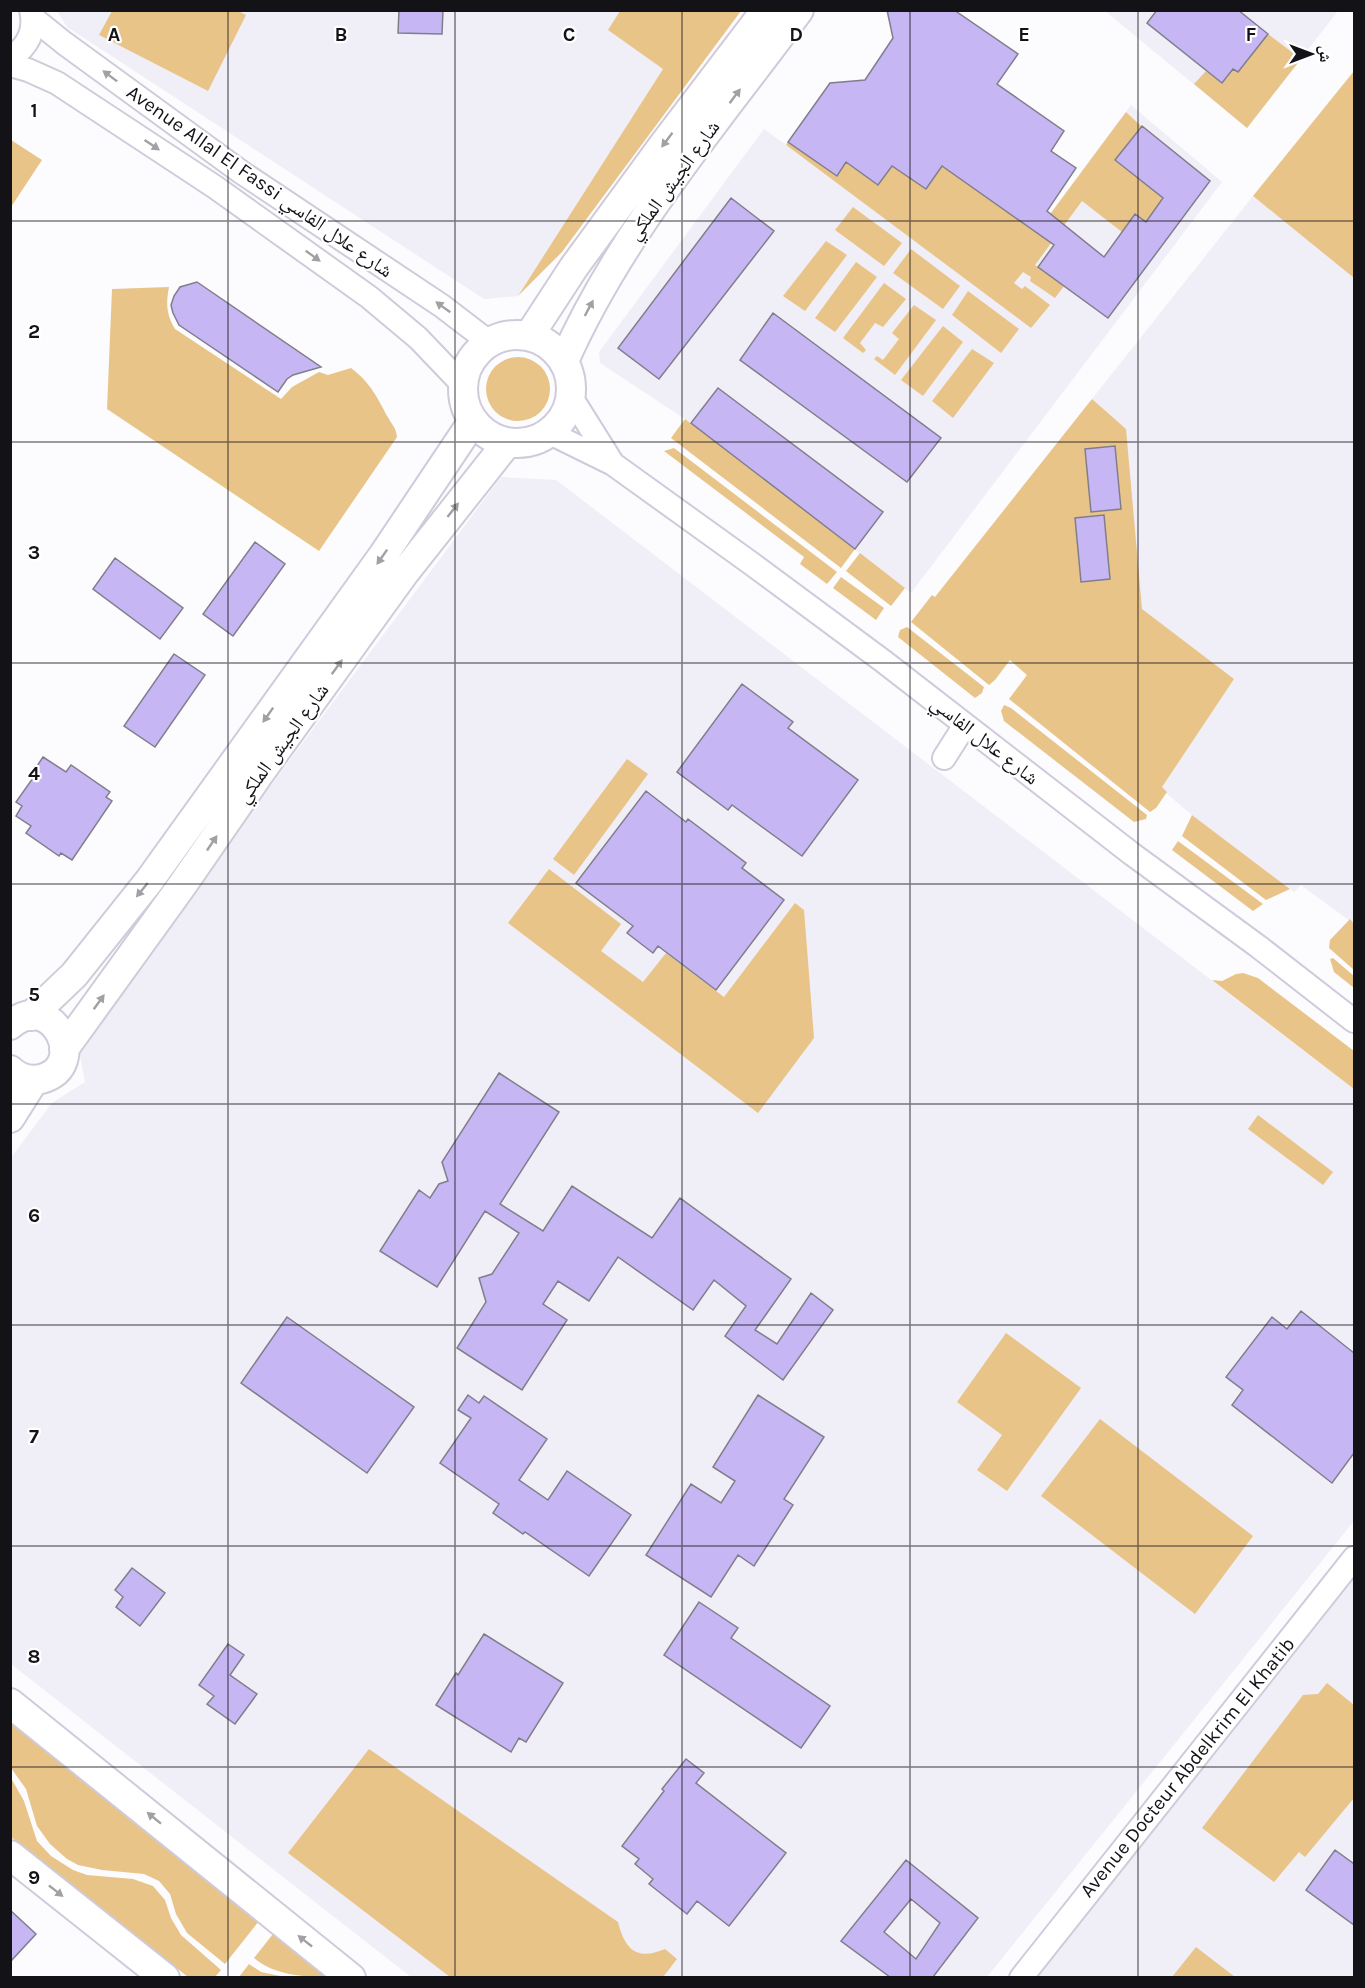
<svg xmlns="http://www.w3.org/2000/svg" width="1365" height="1988" viewBox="0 0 1365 1988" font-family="Karla,'Noto Naskh Arabic',sans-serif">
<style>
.built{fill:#f0eef7}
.green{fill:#e9c488}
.building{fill:#c7b6f4;stroke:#817e8b;stroke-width:1.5;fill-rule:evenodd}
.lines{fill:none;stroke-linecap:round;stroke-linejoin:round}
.tertiary-casing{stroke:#cfcbda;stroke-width:26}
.primary-casing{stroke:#cfcbda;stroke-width:32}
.tertiary{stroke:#fff;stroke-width:22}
.primary{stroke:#fff;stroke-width:28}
.oneway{fill:#a1a0a2}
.grid{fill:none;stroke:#131217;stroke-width:1.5;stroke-opacity:0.55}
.labels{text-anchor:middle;stroke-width:4.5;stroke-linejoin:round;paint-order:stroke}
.street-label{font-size:20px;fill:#131217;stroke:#fff}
.grid-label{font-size:20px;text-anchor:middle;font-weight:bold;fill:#131217;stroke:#fff;stroke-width:4.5;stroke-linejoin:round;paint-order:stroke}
</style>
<rect width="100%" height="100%" fill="#fcfbfe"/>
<path class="built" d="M57 11H700L518 296 484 299 67 27Z
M1105 11H1338L1247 128Z
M1131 105 1222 182 911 593 685 419 600 363 599 352 764 129 989 295Z
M1253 196 1354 278V924L1301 885 1294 892 1192 815 935 597Z
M501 477 556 480 1354 1089V1521L987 1977H411L11 1664 10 1159 52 1103 85 1082 78 1044Z
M1354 1568V1977H1024Z"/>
<path class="green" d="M236 10 246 15 208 91 99 35 112 11Z
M620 11H741L562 252 518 296 663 69 608 30Z
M1268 34 1301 59 1247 128 1194 84 1206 71 1222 83 1233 69 1238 72Z
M1354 71V278L1253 196Z
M1126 112 1141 126 1115 160 1163 198 1146 222 1135 214 1122 232 1082 201 1035 265 1064 286 1055 298 1030 281 1031 277 1023 272 1014 283 1022 289 1025 286 1050 305 1031 328 786 145 788 142 836 175 846 162 878 185 892 166 926 189 942 166 1037 232Z
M11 140 42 160 11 207Z
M853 207 902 243 884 266 835 230Z
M826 241 847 255 805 311 783 296Z
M911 249 960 286 943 309 893 273Z
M856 262 877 277 835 332 815 318Z
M884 283 906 299 883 327 875 323 860 343 866 350 863 353 843 338Z
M169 287C166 303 166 314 175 329L281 399 292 387 319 372 328 375 351 368C372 384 377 398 389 419 393 426 396 428 397 437L319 551 107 409 112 289Z
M968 291 1019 329 1001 353 952 315Z
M914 305 936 320 895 375 874 359 877 356 883 360 899 339 892 333Z
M943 326 963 342 923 396 901 380Z
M972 349 994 363 953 418 932 401Z
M486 389a32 32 0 1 1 64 0a32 32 0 1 1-64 0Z
M1092 399 1126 429 1142 609 1234 679 1162 787 1167 792 1156 808 1150 812 1009 699 1027 675 1010 660 995 680 989 685 911 622 932 595 935 597Z
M685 419 855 549 841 568 671 438Z
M674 448 837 572 827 584 800 564 804 557 664 451Z
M860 553 905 588 891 606 846 571Z
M841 577 884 608 876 620 833 588Z
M907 627 984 687 982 693 975 698 898 637 900 630Z
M1004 705 1011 708 1147 815 1146 819 1134 822 1004 721 1001 711Z
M627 759 648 774 574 875 553 859Z
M1192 815 1290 889 1266 900 1182 836Z
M1178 841 1263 904 1253 911 1172 850Z
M549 869 621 924 601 951 643 982 666 953 724 997 795 903 804 910 814 1038 758 1113 508 923Z
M1350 919 1354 924V970L1329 948 1330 940Z
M1333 958 1354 976V988L1334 972 1330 959Z
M1243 973 1258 978 1354 1051V1089L1212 980 1222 981 1236 974Z
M1258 1115 1333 1172 1323 1185 1248 1129Z
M1006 1333 1081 1388 1007 1491 977 1470 1002 1435 957 1402Z
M1100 1419 1253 1536 1195 1614 1041 1496Z
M1327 1683 1354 1705V1798L1305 1857 1299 1852 1274 1882 1202 1828 1303 1695 1318 1694Z
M10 1721 259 1921 225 1964 187 1933 176 1914 170 1894 159 1881 144 1874 102 1870 78 1865 67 1859 50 1844 37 1826 26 1789 11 1768Z
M369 1749 618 1922C625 1950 637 1961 665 1949L677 1959 663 1977H450L288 1853Z
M11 1778 24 1801 37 1841 51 1856 73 1870 87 1875 133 1879 153 1886 165 1900 171 1918 181 1935 221 1970 215 1977H188L11 1837Z
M273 1934 329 1977C303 1977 274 1975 254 1958Z
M1196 1947 1235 1977H1172Z
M249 1964 261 1972 285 1977H239Z"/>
<path class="building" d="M399 10H443L442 34 398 33Z
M887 10H954L1018 54 997 84 1064 131 1051 151 1076 168 1047 211 1104 257 1135 214 1146 222 1163 198 1115 160 1142 126 1210 181 1108 318 1038 267 1054 245 942 166 926 189 892 166 878 185 846 162 837 176 788 142 830 83 865 80 893 38Z
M1157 10H1238L1268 34 1238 72 1233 69 1222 83 1147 23Z
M731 198 774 231 659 379 618 348Z
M197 282 321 367 293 375 287 379 278 392 179 325 173 313 171 305 174 296 180 287Z
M773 313 941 438 907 482 740 360Z
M718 388 883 512 855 549 691 423Z
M1115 446 1121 509 1091 512 1085 449Z
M1104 515 1110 579 1081 582 1075 518Z
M255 542 285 564 233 636 203 614Z
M115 558 183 608 160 639 93 589Z
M174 654 205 675 155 747 124 726Z
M742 684 793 722 788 728 858 780 802 856 732 805 728 810 677 772Z
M43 757 66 772 71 765 110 792 106 797 112 801 72 860 61 853 59 856 26 833 31 826 16 816 22 806 16 802 38 771 35 769Z
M646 791 686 822 688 819 746 863 742 868 784 900 716 990 658 946 653 953 627 933 633 926 576 883Z
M499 1073 559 1112 500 1204 543 1231 572 1186 652 1238 680 1198 791 1279 755 1330 777 1344 811 1293 833 1310 783 1380 725 1336 746 1306 714 1280 693 1310 618 1257 589 1301 558 1281 543 1304 567 1320 522 1390 457 1348 486 1302 479 1278 492 1274 519 1233 485 1211 437 1287 380 1251 419 1190 430 1198 439 1184 448 1181 442 1162Z
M1301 1311 1354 1353V1453L1332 1483 1232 1405 1243 1390 1226 1377 1272 1317 1287 1329Z
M287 1317 414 1407 367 1473 241 1383Z
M468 1395 479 1403 484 1396 547 1439 519 1480 548 1500 567 1471 631 1515 589 1576 525 1532 523 1534 493 1513 499 1504 440 1463 471 1418 458 1410Z
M758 1395 824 1437 784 1499 793 1505 754 1566 738 1555 711 1597 646 1555 691 1484 721 1503 735 1481 713 1467Z
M132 1568 165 1593 140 1626 116 1607 123 1597 115 1590Z
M699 1602 738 1628 731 1638 830 1706 801 1748 664 1655Z
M484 1634 563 1683 526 1742 519 1738 511 1752 436 1705 456 1673 458 1675Z
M228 1644 244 1655 230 1675 257 1694 235 1724 207 1704 214 1696 199 1685Z
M686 1759 704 1773 696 1783 786 1853 729 1926 697 1901 687 1914 649 1884 653 1879 635 1864 639 1859 622 1846 664 1791 662 1789Z
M1335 1850 1354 1864V1925L1306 1890Z
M906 1860 978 1918 933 1977H890L841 1941ZM911 1899 940 1923 916 1959 884 1932Z
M10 1910 36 1934 10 1962Z"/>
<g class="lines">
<defs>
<path id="tertiary" d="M33 18 64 43 241 172 442 306 489 342
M10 58C28 47 36 31 31 10
M10 65 28 70 57 83 215 187 369 297 418 338 463 385
M571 397 613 464
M550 433 613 464 752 564 883 661 1132 854 1259 947 1354 1021
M944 758 965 725
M1021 1978 1354 1558"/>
<path id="primary" d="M463 389a54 54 0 1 1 108 0a54 54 0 1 1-108 0Z
M529 336 574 267 664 144 766 10
M564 361C621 232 716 123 799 10
M31 1016 74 975 149 881 384 554 473 421
M10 1025C52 988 91 1066 41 1079 30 1081 19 1079 10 1070
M64 1049 181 887 259 774 405 572 507 443
M10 1118 34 1080
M10 1703 351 1978
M10 1855 165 1978"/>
</defs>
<use href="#tertiary" class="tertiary-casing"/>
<use href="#primary" class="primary-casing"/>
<use href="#tertiary" class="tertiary"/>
<use href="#primary" class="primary"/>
</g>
<defs><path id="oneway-solid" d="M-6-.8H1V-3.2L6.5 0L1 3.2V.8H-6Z" transform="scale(1.5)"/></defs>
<g class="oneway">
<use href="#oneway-solid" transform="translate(110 76) rotate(-143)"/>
<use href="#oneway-solid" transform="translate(735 96) rotate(-53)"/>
<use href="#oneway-solid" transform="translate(667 140) rotate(127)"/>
<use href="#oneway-solid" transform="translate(152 145) rotate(34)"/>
<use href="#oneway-solid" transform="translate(313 256) rotate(36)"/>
<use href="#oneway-solid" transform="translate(443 307) rotate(-144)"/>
<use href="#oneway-solid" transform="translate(589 308) rotate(-62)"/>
<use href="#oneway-solid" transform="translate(453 510) rotate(-52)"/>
<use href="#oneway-solid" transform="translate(382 557) rotate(125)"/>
<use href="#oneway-solid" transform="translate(337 667) rotate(-54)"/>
<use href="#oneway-solid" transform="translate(268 715) rotate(125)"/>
<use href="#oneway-solid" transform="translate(212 843) rotate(-56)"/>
<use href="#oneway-solid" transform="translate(142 890) rotate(129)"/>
<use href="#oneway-solid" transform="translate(99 1002) rotate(-54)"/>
<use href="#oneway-solid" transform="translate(154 1818) rotate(-141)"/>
<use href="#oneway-solid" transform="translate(56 1891) rotate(38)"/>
<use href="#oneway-solid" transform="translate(305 1941) rotate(-142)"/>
</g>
<path class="grid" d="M228 10V1978M455 10V1978M682 10V1978M910 10V1978M1138 10V1978M10 221H1354M10 442H1354M10 663H1354M10 884H1354M10 1104H1354M10 1325H1354M10 1546H1354M10 1767H1354"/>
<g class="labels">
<g class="street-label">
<text transform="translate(673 180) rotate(-54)" y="7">شارع الجيش الملكي</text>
<text transform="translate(260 181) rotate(35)" y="7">Avenue Allal El Fassi شارع علال الفاسي</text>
<text transform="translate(985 740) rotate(38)" y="7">شارع علال الفاسي</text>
<text transform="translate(282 743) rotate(-54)" y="7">شارع الجيش الملكي</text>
<text transform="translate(1187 1767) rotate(-51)" y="7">Avenue Docteur Abdelkrim El Khatib</text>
</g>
</g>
<g class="grid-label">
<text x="114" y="41">A</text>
<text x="341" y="41">B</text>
<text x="569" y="41">C</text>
<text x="796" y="41">D</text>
<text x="1024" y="41">E</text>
<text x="1251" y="41">F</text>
<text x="34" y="117">1</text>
<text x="34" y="338">2</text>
<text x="34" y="559">3</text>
<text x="34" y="780">4</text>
<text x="34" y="1001">5</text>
<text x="34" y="1222">6</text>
<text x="34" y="1443">7</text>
<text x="34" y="1663">8</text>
<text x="34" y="1884">9</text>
</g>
<rect width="1365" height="1988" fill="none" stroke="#131217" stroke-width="24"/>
<g transform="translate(1311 54) rotate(90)" stroke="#ffffff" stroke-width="4.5" paint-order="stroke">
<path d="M0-4.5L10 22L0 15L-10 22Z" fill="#131217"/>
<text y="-9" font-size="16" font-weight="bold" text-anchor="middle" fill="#131217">ش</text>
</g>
</svg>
